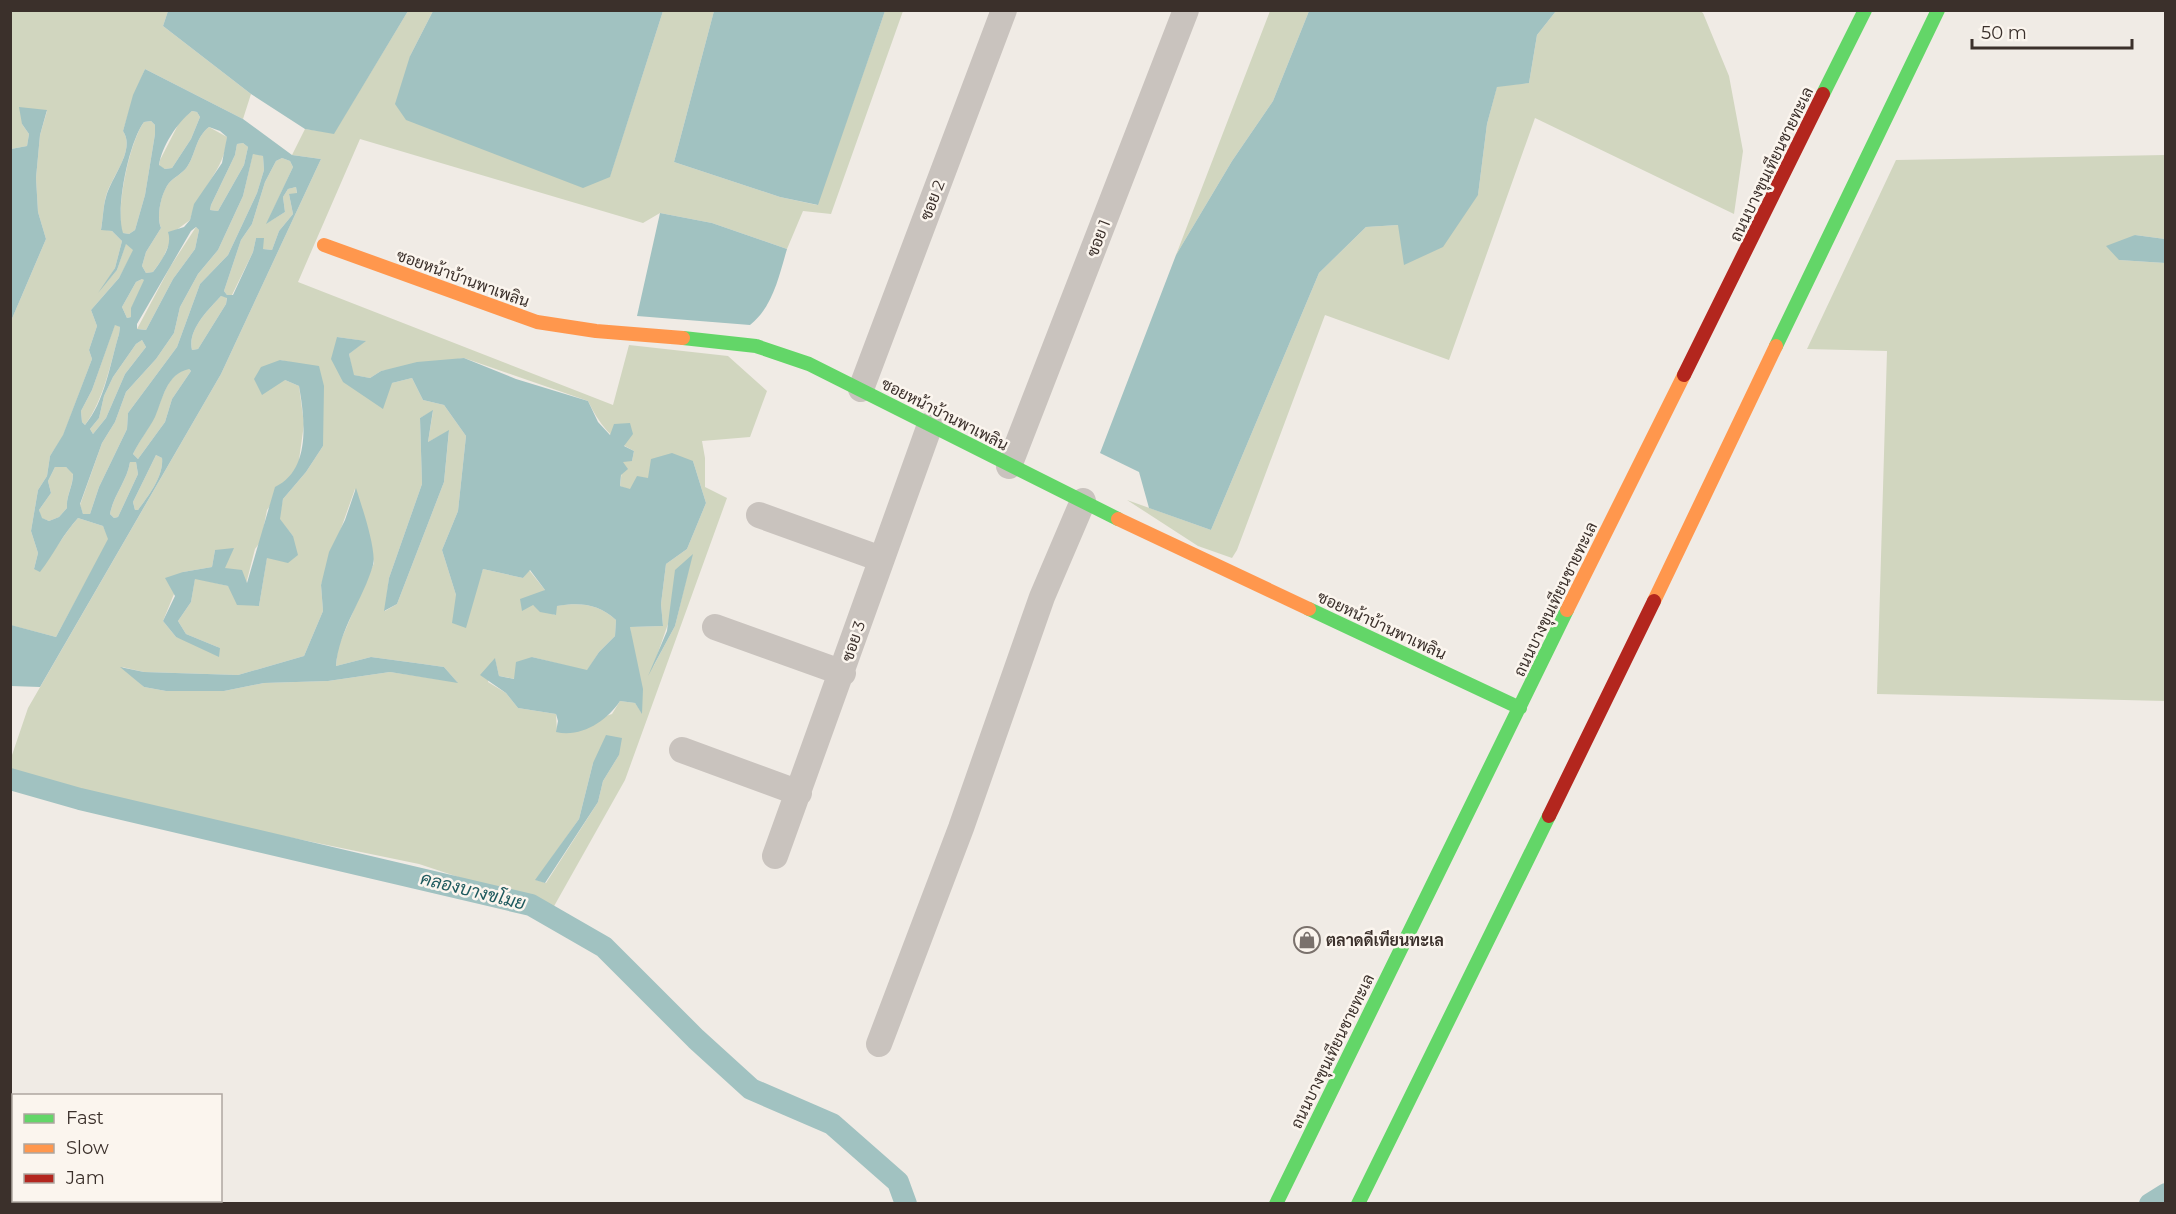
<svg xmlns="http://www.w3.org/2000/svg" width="2176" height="1214" viewBox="0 0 2176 1214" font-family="Montserrat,Sarabun,sans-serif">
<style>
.green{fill:#d1d6bf;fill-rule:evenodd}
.water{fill:#a1c2c1;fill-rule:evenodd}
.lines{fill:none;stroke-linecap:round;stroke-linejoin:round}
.canal{stroke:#a1c2c1;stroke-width:22}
.street{stroke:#c9c3be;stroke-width:26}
.fast{stroke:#63d668;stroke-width:14}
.slow{stroke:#ff974d;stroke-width:14}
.jam{stroke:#b3261e;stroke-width:14}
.labels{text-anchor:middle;stroke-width:5;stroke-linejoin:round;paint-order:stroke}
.street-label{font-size:16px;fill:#3b302b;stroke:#fbf5ee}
.poi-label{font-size:16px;font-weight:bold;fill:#3b302b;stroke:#fbf5ee;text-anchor:start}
.water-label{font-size:18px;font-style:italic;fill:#1f5a5e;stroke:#fbf5ee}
</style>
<rect width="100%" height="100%" fill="#f0ebe5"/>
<path class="green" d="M1699 10 1703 13 1729 76 1743 151 1734 214 1535 118 1449 360 1325 315 1237 550 1232 558 1198 546 1127 500 1211 530 1319 273 1366 227 1398 225 1478 195 1487 124 1497 86 1529 83 1537 35 1556 11Z
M11 11H168L163 26 251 94 243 119 145 69 134 95 123 131C136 150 111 177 106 196 103 207 103 219 101 229L112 231 122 241 115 268 105 284 117 270 126 243 134 250 119 278 91 310 97 326 89 350 92 359 63 436 50 456 47 476 38 490 31 531 38 553 34 569C57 553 60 538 78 518L103 526 109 539 56 637 10 625 11 321 46 239 38 212 36 178 40 135 47 111 22 124 29 134 27 146 11 149Z
M408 11H433L410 56 610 176 663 11H714L674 162 780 197 817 205 885 11H903L831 214 803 211 787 249 712 223 660 213 643 223 360 139 298 282 613 405 629 345 728 356 767 391 750 437 702 441 705 458V487L727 498 625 780 553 908 419 864 176 814 11 773V758L28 708 221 374 321 159 292 155 305 129 334 133ZM337 337 365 341 349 354 353 375 370 378 381 371 464 358 588 401C599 424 612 440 634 451L632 461H623L620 486 630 490 648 478 693 461 706 503 687 549 666 564 661 604 663 626 630 627 642 713 635 703 620 701 612 714 557 732 556 714 518 708 506 693 488 682 495 659 499 676 515 679 532 657 587 671 599 652 615 636 616 620C599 604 580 602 556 606L555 615 533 605 545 590 529 570 523 578 483 569 473 598 456 595 442 550 458 511 466 436 444 405 423 400 412 378 392 383 343 382ZM280 360 294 363 323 446 306 472 283 499 279 519 293 536 267 557 259 606 228 586 195 578 191 602 178 621 186 634 220 648 176 637 163 621 183 572 212 567 215 550 225 568 246 584 255 549 261 541 267 510 298 467 304 424 299 386 285 380ZM433 411 428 442 449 431 444 482 397 604 385 611 389 578 422 484 420 418ZM355 489 374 563 338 647 336 666 371 657 423 664 444 667 457 682 390 672 328 681 264 683 224 691H166L144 687 122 667 144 672 238 675 304 656 323 611 321 585ZM692 555 675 626 653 667ZM619 755 603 781 598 802 546 883 536 880 579 819 593 763Z
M1270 11H1309L1273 101 1232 161 1176 255Z
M192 111 197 112 200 117 191 139 172 168 165 169 159 166 160 160 180 121Z
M151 121 155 125V134L145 195 135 230 129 234 122 233C116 208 129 143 144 122Z
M209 127 227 137C226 169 198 190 190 220L175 231 163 258 153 272 146 273 142 266 146 252 161 228C156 216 161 193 169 183 174 177 182 174 187 167 196 154 195 138 209 127Z
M243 143 248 147 244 165 218 211 210 210 211 205 235 155 237 144Z
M253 153 263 156 264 170 257 193 228 255 200 284 177 347 128 413 127 429 99 487 90 514H83L80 505 102 443 115 422 126 392 156 359 174 333 180 307 198 274 218 250 243 196Z
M2165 155V239L2135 235 2119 260 2165 263V701L1877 694 1887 351 1807 349 1896 160Z
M282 158 290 161 293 167 267 223 285 212 283 197 288 189 296 187 297 194H289L293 214 279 231 272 250 262 249 256 238 253 252 232 295H227L224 291 241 240 252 224 265 182 276 161Z
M196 227 199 230 195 249 173 279 146 330 137 329 170 267Z
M142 279 145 280 132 307 131 317 127 318 122 307 136 282Z
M221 296 227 297 226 304 198 349 192 350C187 330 209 309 221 296Z
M115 324 120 327 119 334C110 365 104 399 85 425L82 422 81 411 92 390Z
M142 340 146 347 125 374 106 418 93 434 90 429 99 418 104 396 113 377 136 344Z
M188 368 191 371 172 399 165 422 138 459 133 454C139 441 148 430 154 417 163 399 166 375 188 368Z
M156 455 162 458C164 476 148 496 138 510H135L133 502Z
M130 462H136L138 474 118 517 114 518 110 514C113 496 127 481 130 462Z
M55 467H66L73 473C73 487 66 495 67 508L59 517 49 521 41 518 39 510 51 493 48 481Z"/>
<path class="water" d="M168 11V10L408 11 334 134 305 129 251 94 163 26Z
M433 11H663L610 177 583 188 406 120 395 104 410 56Z
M714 11H885L818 205 780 197 674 162Z
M1309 11H1556L1537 35 1529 83 1497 87 1487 124 1478 195 1443 247 1404 265 1398 225 1366 227 1319 273 1211 530 1149 508 1139 472 1100 453 1176 255 1232 161 1273 101Z
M145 69 243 119 292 155 321 159 221 374 40 687 11 686V625L56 637 108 539 103 526 78 518C63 534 54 554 40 572L34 569 38 553 31 531 38 490 47 476 50 456 63 435 92 359 89 350 97 326 91 310 119 278 133 250 126 244 117 270 98 293 115 268 122 241 112 231 101 230C103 219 103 207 106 197 111 177 136 150 123 131L133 95ZM192 111 197 112 200 117 191 139 172 168 165 169 159 165C162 146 177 123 192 111ZM151 121 155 125V134L145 195 135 230 129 234 123 233C115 209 129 142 144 122ZM209 127 220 131 227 137 222 163 194 204 190 220 184 227 168 232C173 246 161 261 153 272L146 273 142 266 146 252 161 228C156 217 161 193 169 183 174 177 182 174 187 167 196 154 195 138 209 127ZM243 143 248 147 244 165 218 211 210 210 211 205 235 155 237 144ZM253 154 263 156 264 170 257 193 228 255 200 284 177 347 128 413 127 429 99 487 90 514H83L80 504 102 443 115 422 126 392 156 359 174 333 180 307 198 274 218 250 243 196ZM282 158 290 161 293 167 266 224 285 212 283 197 288 189 296 187 297 193 289 194 293 214 279 231 272 250 263 249 264 238H256L253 252 233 295H227L224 291 241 240 252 224 265 182 276 161ZM196 227 199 230 195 249 173 279 146 330 137 329V324L191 231ZM142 279 144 280 131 308V317L127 318 122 307 136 282ZM221 296 227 298 226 304 198 349 192 350C187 330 209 309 221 296ZM115 325 120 327 119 334C110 364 105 401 85 425L82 422 81 411 92 390ZM142 340 146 347 125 374 106 418 93 434 90 429 99 418 104 396 113 377 136 344ZM189 369 191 371 172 399 165 422 138 459 133 454C139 441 149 429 155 417 163 399 166 374 189 369ZM156 455 162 458C164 476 148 496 138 510H135L133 502ZM130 462H136L138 474 118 517 114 518 110 514C113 496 127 481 130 462ZM66 467 73 474C73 487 66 495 67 508L59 517 49 521 42 518 39 510 51 493 48 481 55 467Z
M19 107 47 110 40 135 36 178 38 212 46 239 11 321V149L27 146 29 134 22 124Z
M660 213 712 223 787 249C779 276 773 307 750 325L637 316Z
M2135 235 2165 239V263L2119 260 2106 246Z
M337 337 366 341 349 354 354 375 370 378 381 371 417 362 464 358 516 379 588 401 598 422 610 435 614 424 630 423 633 434 624 446 634 451 632 461 623 462 628 469 621 475 620 486 630 489 637 476 648 478 651 459 672 453 693 461 706 503 687 549 666 564 661 604 663 626 630 627 643 689 642 714 635 703 620 701C607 721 581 738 556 732L558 721 556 714 518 708 506 693 480 675 495 658 499 676 514 679 516 662 532 657 587 670 599 652 615 636 616 620C599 604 580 602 557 606L556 615 540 612 533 605 522 611 520 599 545 590 530 570 523 578 483 569 466 628 452 623 456 595 442 550 458 511 466 436 444 405 423 400 412 378 392 383 383 409 343 382 331 359Z
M280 360 319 366 324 386 323 446 306 472 283 499 280 519 293 536 298 555 288 563 267 558 259 606 237 605 228 586 195 579 191 602 178 621 186 634 220 648 219 657 176 637 163 621 175 596 165 578 183 572 212 567 215 550 234 548 225 568 242 570 247 583 275 487C311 470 305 420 299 386L285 380 262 395 254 379 261 367Z
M433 410 428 442 449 430 444 482 397 604 384 611 389 578 422 484 420 418Z
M356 488C361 504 377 550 373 565 363 600 339 629 336 666L371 657 423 664 444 667 458 683 390 672 328 681 264 683 224 691H166L144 687 120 667 144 672 238 675 304 656 323 611 321 585 329 552 345 520Z
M693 554 675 626 648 676 667 631 675 570Z
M606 735 622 738 619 755 603 781 598 802 545 883 535 880 579 819 593 763Z"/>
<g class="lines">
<path class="canal" d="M10 779 80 799 531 905 604 947 696 1039 751 1089 832 1124 898 1182 906 1204
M2150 1204 2166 1194"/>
<path class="street" d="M861 389 1004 10
M1009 466 1186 10
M759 515 881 559
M715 627 843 673
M682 750 799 793
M775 856 930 425
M879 1044 961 828 1042 597 1083 501"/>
<path class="fast" d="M1823 94 1865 10
M683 338 756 346 809 364 1118 519
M1776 346 1938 10
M1309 609 1520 708
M1276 1204 1567 610
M1358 1204 1549 816"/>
<path class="slow" d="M324 245 537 322 596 331 683 338
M1118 519 1309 609
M1654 601 1776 346
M1567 610 1684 375"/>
<path class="jam" d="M1684 375 1823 94
M1549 816 1654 601"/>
</g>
<defs>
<symbol id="shop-ring" viewBox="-11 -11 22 22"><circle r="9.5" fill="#fbf5ee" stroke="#7a716c" stroke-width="1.5"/><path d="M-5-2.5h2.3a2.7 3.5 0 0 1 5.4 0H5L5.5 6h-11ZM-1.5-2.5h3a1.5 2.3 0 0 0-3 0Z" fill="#7a716c"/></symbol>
</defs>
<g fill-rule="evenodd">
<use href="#shop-ring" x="1292" y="925" width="30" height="30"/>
</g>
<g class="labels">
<g class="street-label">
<text transform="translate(1771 164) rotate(-64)" y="6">ถนนบางขุนเทียนชายทะเล</text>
<text transform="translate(932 200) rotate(-69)" y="6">ซอย 2</text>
<text transform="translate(1098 238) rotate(-69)" y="6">ซอย 1</text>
<text transform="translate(463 278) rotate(20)" y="6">ซอยหน้าบ้านพาเพลิน</text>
<text transform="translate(945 414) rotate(27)" y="6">ซอยหน้าบ้านพาเพลิน</text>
<text transform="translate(1555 599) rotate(-64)" y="6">ถนนบางขุนเทียนชายทะเล</text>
<text transform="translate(1382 625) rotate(25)" y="6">ซอยหน้าบ้านพาเพลิน</text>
<text transform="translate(853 641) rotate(-71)" y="6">ซอย 3</text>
<text transform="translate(1332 1051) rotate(-64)" y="6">ถนนบางขุนเทียนชายทะเล</text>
</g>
<g class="poi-label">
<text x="1326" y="946">ตลาดดีเทียนทะเล</text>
</g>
<g class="water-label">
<text transform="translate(473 891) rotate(14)" y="6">คลองบางขโมย</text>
</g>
</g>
<rect width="2176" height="1214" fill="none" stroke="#3b302b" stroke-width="24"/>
<rect x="12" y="1094" width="210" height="108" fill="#fbf5ee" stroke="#aea6a0" stroke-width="1.5"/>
<rect x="24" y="1114" width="30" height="9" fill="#63d668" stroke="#aea6a0" stroke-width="1.5"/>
<text x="66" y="1124" font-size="18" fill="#3b302b">Fast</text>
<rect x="24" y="1144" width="30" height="9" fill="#ff974d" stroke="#aea6a0" stroke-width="1.5"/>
<text x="66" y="1154" font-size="18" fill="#3b302b">Slow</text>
<rect x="24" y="1174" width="30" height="9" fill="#b3261e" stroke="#aea6a0" stroke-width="1.5"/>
<text x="66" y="1184" font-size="18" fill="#3b302b">Jam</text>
<path d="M1972 39v9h160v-9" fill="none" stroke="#3b302b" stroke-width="3"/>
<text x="1981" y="39" font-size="18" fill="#3b302b" stroke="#fbf5ee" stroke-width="4.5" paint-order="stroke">50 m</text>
</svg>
